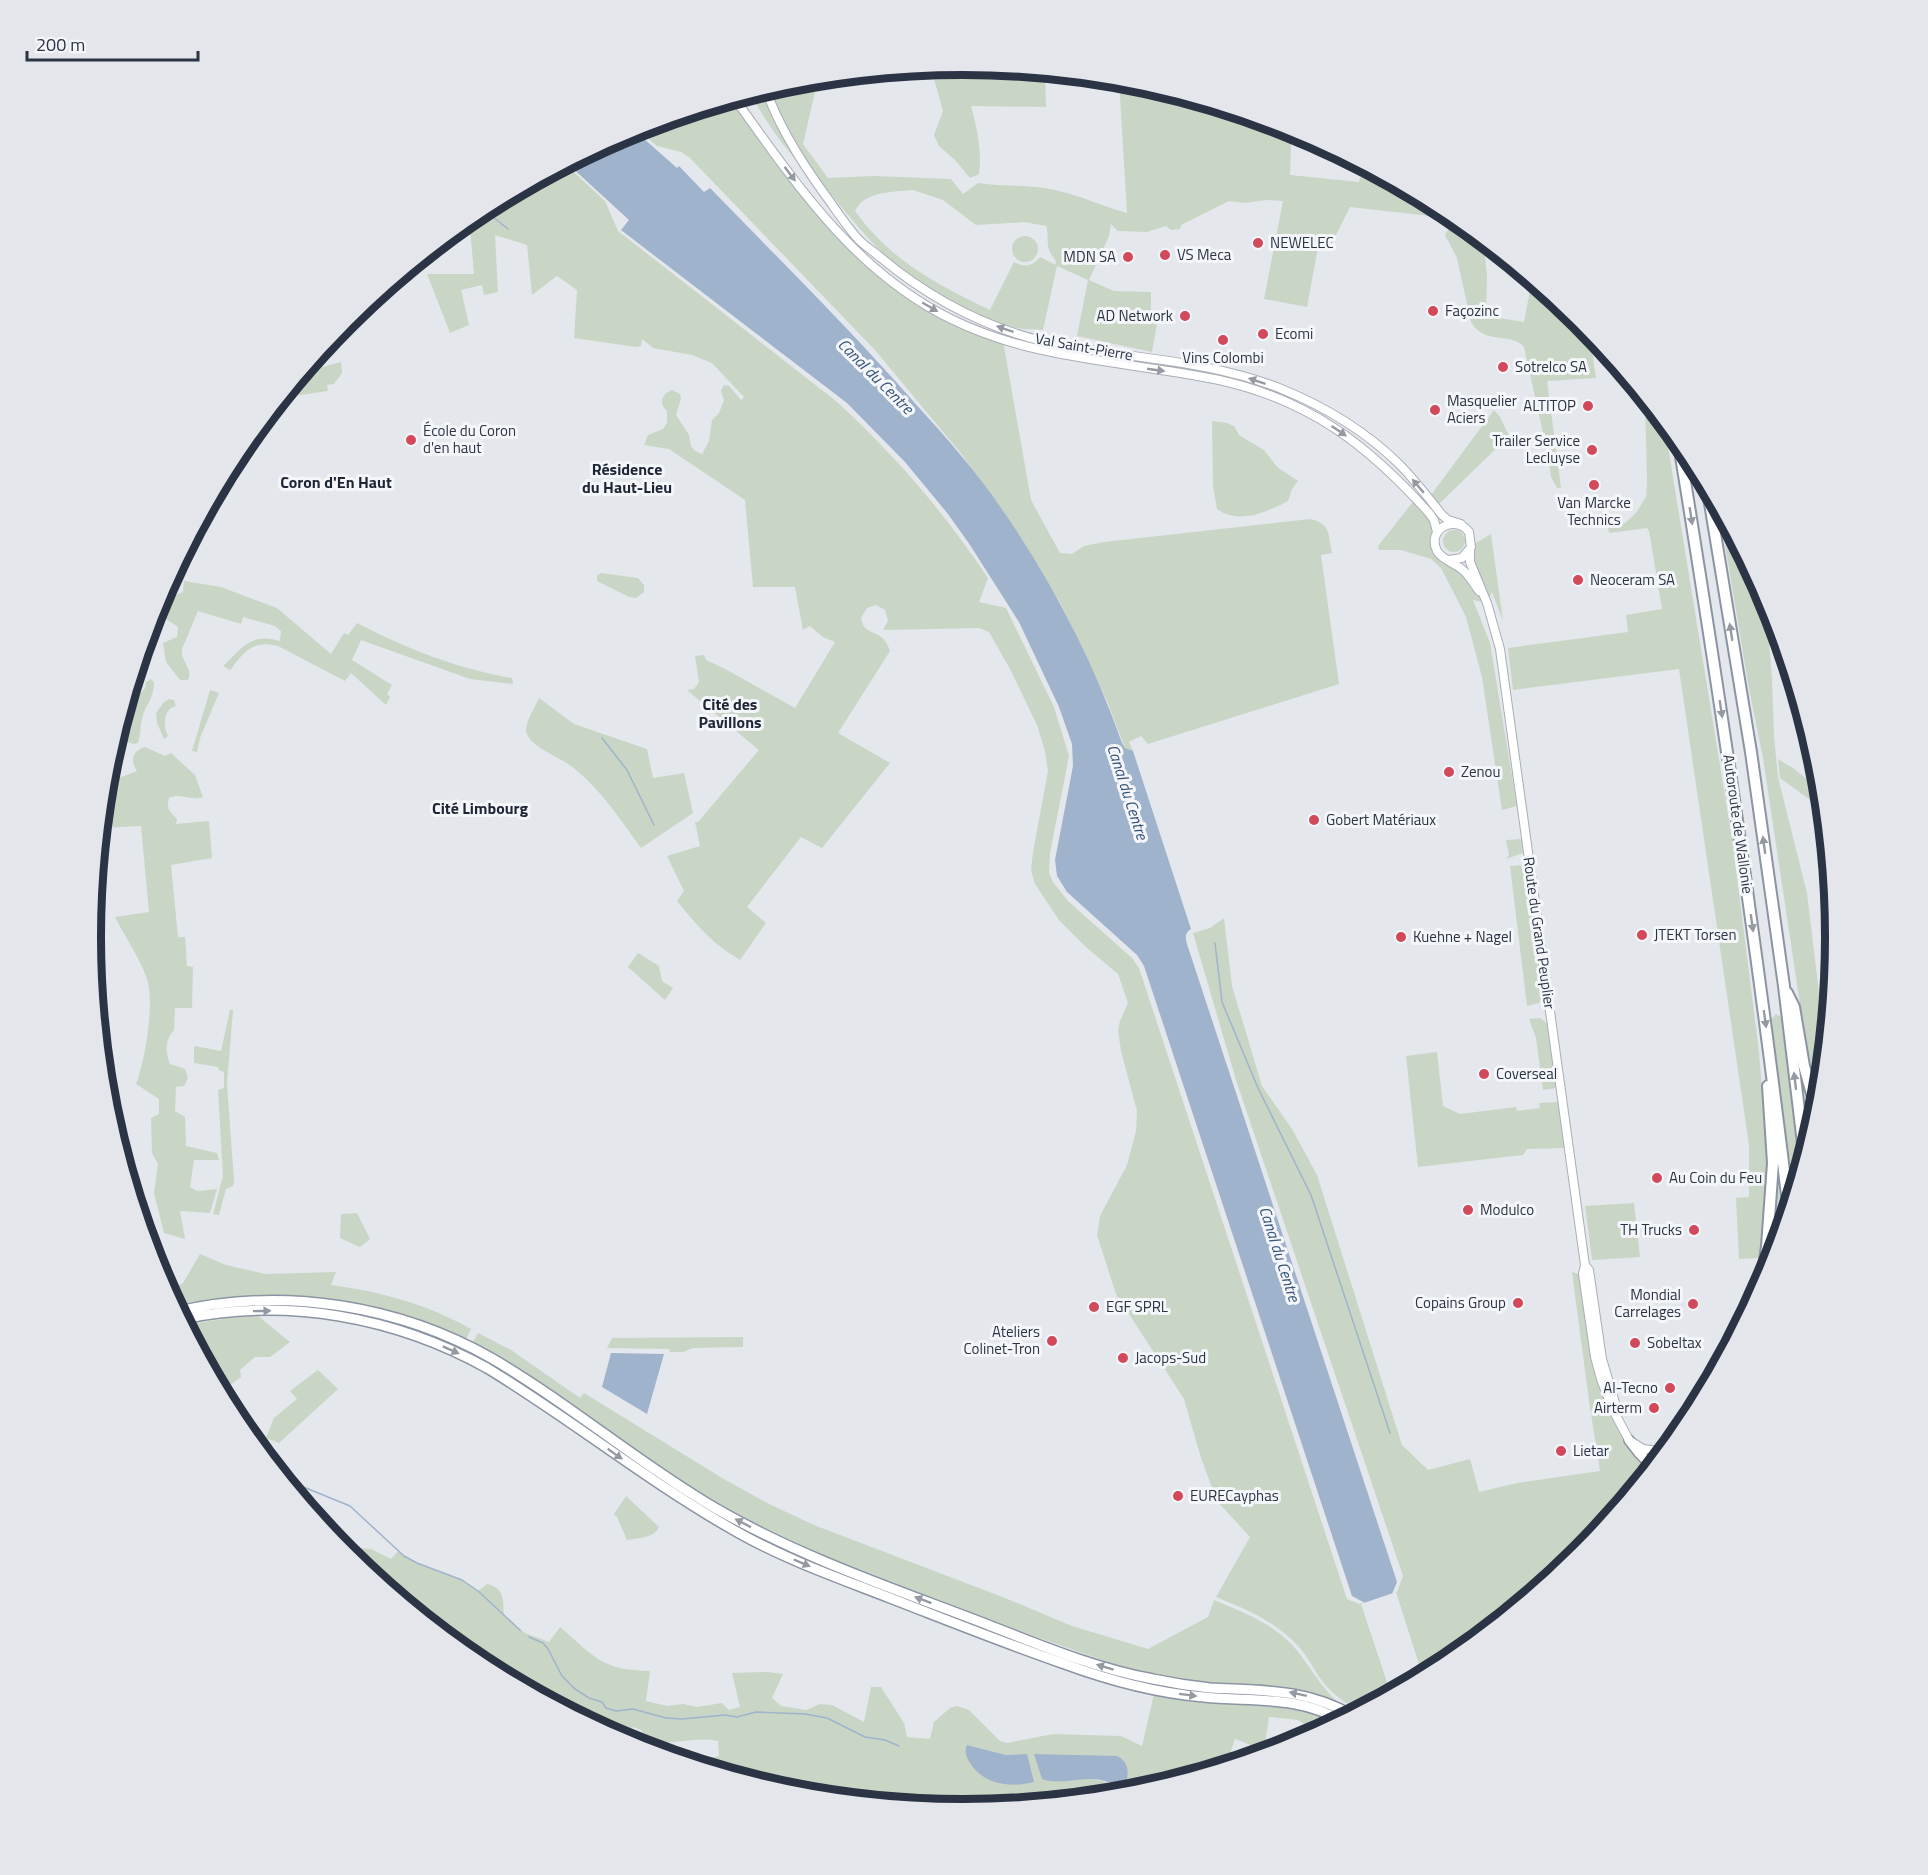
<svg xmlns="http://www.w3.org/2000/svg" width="1928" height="1875" viewBox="0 0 1928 1875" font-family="'Titillium Web',sans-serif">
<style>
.green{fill:#c9d6c5;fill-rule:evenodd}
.water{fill:#9fb4cc}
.pier{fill:#e4e7ec}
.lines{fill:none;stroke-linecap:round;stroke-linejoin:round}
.stream{stroke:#9fb4cc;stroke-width:1.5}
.secondary-casing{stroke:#a9aeb7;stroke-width:10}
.trunk-casing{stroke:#8b94a3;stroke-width:12}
.motorway-casing{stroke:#8b94a3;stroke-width:14}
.secondary{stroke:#fff;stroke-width:8}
.trunk{stroke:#fff;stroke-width:9}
.motorway{stroke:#fff;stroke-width:10}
.oneway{fill:#959aa2}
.poi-dot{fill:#d1495b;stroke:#f4f6f9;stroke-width:2}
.labels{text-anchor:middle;stroke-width:6;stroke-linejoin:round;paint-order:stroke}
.poi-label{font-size:15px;fill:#2b3445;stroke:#f4f6f9;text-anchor:start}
.street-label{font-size:15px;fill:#2b3445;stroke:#f4f6f9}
.water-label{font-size:16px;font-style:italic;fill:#34527a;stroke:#f4f6f9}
.neighbourhood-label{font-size:16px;font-weight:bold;fill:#1d2536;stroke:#f4f6f9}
.rim{fill:none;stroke:#2b3445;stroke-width:8}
</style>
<rect width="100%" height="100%" fill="#e4e7ec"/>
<path class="green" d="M964 65 1045 73 1046 107 971 106C977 128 982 151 979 174L970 178 955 160 939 146 934 135 943 111 931 68Z
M818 79 803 144 828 178 873 176 951 179 963 194 978 183C1005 187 1033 184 1059 191 1082 196 1104 207 1127 213L1119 80 1135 81 1298 131 1326 146 1291 143 1290 175 1359 182 1363 165 1391 181V184L1399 185 1449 212 1483 239 1487 275 1486 316 1524 322 1532 280 1582 320 1589 329 1596 378 1547 381 1561 488H1557L1551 477 1545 433H1543L1524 347C1510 331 1485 346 1471 322L1457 258 1445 235 1449 228 1439 217 1350 207 1331 245 1319 242 1307 307 1264 299 1283 201 1266 200 1245 203 1229 201 1181 225 1180 229 1171 230 1166 226 1147 232 1118 231 1111 224 1109 236 1089 280 1114 291 1151 292V311L1159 312 1152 352 1077 336 1088 280 1057 266 1043 330C1034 329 1024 330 1016 328 981 321 916 285 891 261 863 235 839 204 815 175 786 156 769 123 750 95L794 81ZM913 190 943 200 976 225 1024 222 1046 226C1049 234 1046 244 1050 252 1053 258 1056 258 1056 265L1040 257C1033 266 1024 268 1014 262L990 310C936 284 891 261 855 211 864 191 894 192 913 190Z
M741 97 748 108 755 127 825 219 912 297 1003 341 1031 500 1060 553 1072 554 1084 546 1104 542 1310 519C1331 524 1328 534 1332 553L1321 555 1339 684 1148 744 1141 736 1129 742 1133 751 1125 748 1107 701 1062 606 1002 509 963 456 875 350 689 157 681 152 657 146 637 129Z
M566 165 605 201 618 231 836 401C894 454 944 512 988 578L979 602 1006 608 1054 707 1069 756 1050 853 1049 873 1053 882 1068 901 1132 958 1139 968 1347 1599 1359 1604 1397 1592 1403 1576 1236 1080 1193 933 1210 928 1224 918 1232 986 1262 1086 1292 1129 1317 1175 1402 1445 1428 1470 1470 1459 1479 1492 1517 1483 1600 1471 1589 1401 1572 1272 1582 1275C1587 1313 1587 1364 1604 1399 1616 1422 1637 1447 1652 1469L1581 1555 1449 1664 1359 1711C1346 1703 1333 1695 1323 1682 1314 1671 1309 1658 1299 1647 1276 1622 1247 1609 1216 1597L1250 1537 1217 1501 1201 1458 1184 1399 1116 1294 1097 1235 1100 1216 1127 1165 1136 1131 1137 1111 1121 1051 1118 1030 1120 1021 1128 1003 1118 974 1087 948 1059 920 1035 884 1031 870 1033 852 1048 771 1045 751 1037 725 1010 669 989 632 979 628 883 630 888 621 885 610 876 605 867 608 861 618C864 638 883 627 890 651L838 733 890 763 822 848 801 837 747 907 766 923 740 960C713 944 696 925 677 901L684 891 667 856 700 846 695 822H698L759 750 687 690 694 689 699 682 695 656 704 655 706 660 727 670 795 708 835 642 823 637 810 626 803 630 795 587H753L745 500 669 449 644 445 648 435 663 429 667 423V411C661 405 660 400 666 393L672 390 680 394 681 399 676 415 689 435 691 446 695 451 702 454 709 441 712 420 719 413 724 400 721 391 724 385 729 386 741 400 744 397 712 363 692 355 653 348 642 339 641 346 636 347 574 338 577 290 557 276 532 295 527 245 495 235 498 292 484 295 482 285 461 290 469 325 450 333 427 274H474L470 228 462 226 479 211Z
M1012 249a13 13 0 1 1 26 0a13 13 0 1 1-26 0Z
M341 362 342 373 334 384 327 385 328 391 294 396V390L289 391 304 372Z
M1645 398 1664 422 1733 845 1759 1052 1768 1165 1761 1258 1739 1259 1736 1198 1749 1197V1145L1679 669 1513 690 1508 648 1628 632 1626 615 1662 609 1649 531 1647 528 1609 533 1608 528 1625 523 1636 513 1646 497 1647 481Z
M1494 410 1500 417 1509 436 1439 504 1431 495Z
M1212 421 1227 423 1234 426 1239 435 1264 450 1277 467 1298 481 1292 489 1288 501C1267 512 1239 525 1217 509L1213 486Z
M1416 498 1429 513 1437 552 1449 560 1485 599 1470 552 1476 543 1491 534 1503 621 1492 592 1487 603 1473 600 1490 643 1517 806 1502 810 1482 677 1466 617 1441 568 1431 559 1401 550H1379L1378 546Z
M1719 508 1765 594 1772 679 1774 737 1778 777 1807 893 1826 1051 1821 1104 1806 1044 1763 758 1749 689Z
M1443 541a11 11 0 1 1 22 0a11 11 0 1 1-22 0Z
M601 573 638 578 644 585V592L636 598 629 597 597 581V576Z
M184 581 221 587 277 608 331 654 344 633 348 635 357 623C405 648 458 669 512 678L513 684 470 679 361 640 352 660 392 685 387 694 390 697 386 705 351 673 345 681 278 646C252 640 245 651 230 670L223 666C242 648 251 632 280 641L281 631 275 626 243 617 241 624 198 611 182 649C180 661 194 669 188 680H180L166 662 163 643 177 637 178 627 166 619C163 602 168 598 183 592Z
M151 679 154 682C154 699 146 703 142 719 140 727 141 734 138 743L134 744 127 742 122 725 126 718 123 715 129 699 134 701 145 688 146 682Z
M210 690 219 693 200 738 197 752 192 751Z
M539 698 574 724 647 749 653 778 684 773 693 813 641 848C620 819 598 785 568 764 556 756 528 745 526 731 525 722 535 708 539 698Z
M169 699 174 700 176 706C163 709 163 725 168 736L164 739 157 723 156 713 164 702Z
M145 747 165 756 171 753 195 775 203 797C192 802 181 792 169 798 166 810 170 811 177 819L176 824 209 821 212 858 171 865 178 937H185L187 966 193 967 192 1008H175L174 1030C165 1040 165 1051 170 1064L185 1069 188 1078 184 1086 176 1087 175 1111 185 1117 186 1146 217 1153 219 1160H194L190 1187 197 1191 217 1189 210 1213 180 1211 185 1239 164 1233 154 1193 158 1164 152 1153 151 1118 159 1114V1099L136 1084C145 1061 155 1003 147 979 140 958 125 937 115 917L149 912 141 826 102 828 106 783 137 771C130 761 132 751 145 747Z
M1778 759 1793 768 1823 792 1824 810 1780 778Z
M1522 839 1523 853 1506 859 1509 855 1506 840Z
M1525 865 1544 996 1539 1003 1527 1006 1510 866Z
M638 953 659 966 662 981 673 988 665 1000 628 967Z
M230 1010H233L227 1084 234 1181 233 1186 226 1189 219 1215 213 1214 223 1176 218 1090 224 1088V1072L219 1070 218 1067 194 1063V1048L195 1046 221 1051Z
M1776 1014 1781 1017 1800 1173 1793 1198 1771 1019Z
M1540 1018 1547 1023 1556 1088 1543 1090 1536 1038 1529 1019Z
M1437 1052 1443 1106 1460 1114 1516 1107 1517 1111 1540 1108 1539 1103 1558 1102 1565 1148 1527 1149 1523 1155 1418 1167 1406 1056Z
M1777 1172 1783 1230 1770 1272 1765 1281 1775 1208Z
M1634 1203 1640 1257 1592 1260 1585 1206Z
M357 1213 370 1239 360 1247 340 1238 341 1214Z
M200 1254 226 1265 266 1274 336 1272 331 1285C379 1291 429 1305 471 1329L466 1339C375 1295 274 1286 176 1306L168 1292 183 1283Z
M258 1316 290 1342 270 1357H255L240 1370 241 1377 222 1391 213 1367 209 1368 186 1325 228 1318Z
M478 1333 511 1350 580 1398 584 1393 722 1478 767 1503 814 1525 1005 1598 1072 1626 1148 1649 1208 1617 1214 1600C1242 1612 1273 1623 1294 1647 1312 1668 1319 1686 1341 1705L1310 1693 1290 1688 1186 1681 1125 1668 1011 1628 816 1552 752 1522 696 1490 503 1359 473 1342Z
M743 1337V1347L693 1348 683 1352H669L670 1349 607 1348 612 1338Z
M318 1370 338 1389 279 1443 266 1438 274 1418 297 1399 290 1391Z
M626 1496 659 1527C654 1538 638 1538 627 1540L617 1517 614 1514Z
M359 1548 371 1549 391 1559 398 1551 417 1563 462 1580 478 1591 487 1584C505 1588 503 1600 504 1616L525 1633 549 1642 560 1627C595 1657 601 1670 650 1671L646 1701 667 1706 683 1704 697 1707 722 1703 729 1710 740 1707 732 1673 768 1672 783 1674 772 1698 781 1706 806 1710 820 1704 832 1705 864 1722 871 1687H881L904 1723 907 1737 930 1739 934 1722 950 1708 957 1706 969 1710 1000 1741 1007 1743 1053 1734 1121 1736 1142 1746 1154 1694 1289 1706 1321 1715 1337 1723 1319 1733 1298 1720 1269 1717 1264 1750 1235 1739 1226 1766 1134 1794 964 1810 793 1794 689 1762 719 1756 718 1741C695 1736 672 1746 649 1741L641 1730 633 1727 623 1737 628 1743 479 1663 345 1553ZM967 1745 1006 1755 1027 1754 967 1758ZM1035 1754 1076 1756 1126 1784C1101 1787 1059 1764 1035 1754Z"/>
<path class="water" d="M634 130 677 168 679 166 704 192 710 188C778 258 848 327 913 401 945 436 976 471 1002 509 1052 582 1093 660 1122 743L1125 748 1133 751 1191 929C1185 933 1185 936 1187 944L1397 1582 1392 1594 1420 1679 1394 1693 1365 1603 1352 1596 1144 966 1137 955 1067 892 1057 876 1055 860 1073 766 1072 744 1059 707 1019 622 970 545 948 514 905 462 847 403 621 230 629 220 568 164Z
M611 1353 664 1354 647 1414 602 1387Z
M967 1745 1006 1755 1027 1754 1034 1782C1011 1788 984 1785 970 1763 966 1757 964 1751 967 1745Z
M1034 1754 1117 1756C1129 1762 1129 1772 1126 1784 1114 1785 1105 1780 1094 1779 1077 1778 1059 1785 1042 1779Z"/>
<path class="pier" d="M1396 1592 1423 1677 1391 1694 1361 1604Z"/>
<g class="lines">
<path class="stream" d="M483 209 508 229
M602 738 627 770 654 825
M1215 943 1222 1002 1258 1088 1311 1195 1390 1433
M284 1479 350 1506 404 1556 417 1563 462 1580 478 1591 520 1630
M529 1637 543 1643 548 1649 562 1676 575 1689 589 1698 602 1702 606 1708 616 1711 633 1709 666 1718 682 1719 725 1715 737 1717 756 1712 805 1714 827 1718 865 1737 885 1740 899 1746"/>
<defs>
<path id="secondary" d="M766 90C779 127 800 160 823 192 835 208 846 226 859 240 865 246 873 251 880 257 935 303 999 335 1071 347 1142 359 1216 362 1284 390 1325 407 1366 432 1398 463 1414 479 1428 497 1442 515L1448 520 1461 524
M735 99C796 184 855 272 951 319 1036 361 1129 361 1219 380 1310 400 1369 446 1429 513L1434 520 1437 532
M1470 550V562L1487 603 1500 649 1585 1265 1583 1274 1595 1357 1601 1379 1612 1408 1629 1440 1643 1449 1666 1452
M1449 560 1462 558 1471 547 1469 532C1455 514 1426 529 1437 551 1442 560 1457 564 1464 571 1470 577 1474 584 1479 591
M1585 1265 1589 1270 1602 1359 1615 1403"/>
<path id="trunk" d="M179 1311C284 1287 399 1305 493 1359 570 1404 638 1463 715 1508 798 1556 889 1587 978 1621 1035 1643 1093 1668 1153 1679 1172 1683 1191 1686 1210 1688 1263 1691 1304 1688 1352 1715
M183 1319C287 1297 395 1317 487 1368 573 1420 651 1484 739 1533 787 1560 839 1578 890 1598 947 1620 1004 1643 1062 1663 1108 1680 1155 1693 1204 1697 1250 1702 1300 1695 1341 1721
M1629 1440 1639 1453 1653 1467"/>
<path id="motorway" d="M1678 438C1720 695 1758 953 1789 1212
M1707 485 1751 752 1784 986 1805 1160
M1787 993 1794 1007 1804 1066 1818 1115
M1761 1290 1767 1246 1773 1163 1768 1086"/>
</defs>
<use href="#secondary" class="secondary-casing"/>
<use href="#trunk" class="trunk-casing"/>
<use href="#motorway" class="motorway-casing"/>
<use href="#secondary" class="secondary"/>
<use href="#trunk" class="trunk"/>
<use href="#motorway" class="motorway"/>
</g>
<defs><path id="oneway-solid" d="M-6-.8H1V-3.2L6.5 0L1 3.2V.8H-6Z" transform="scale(1.5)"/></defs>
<g class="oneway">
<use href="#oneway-solid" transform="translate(790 174) rotate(53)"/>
<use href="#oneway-solid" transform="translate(930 307) rotate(30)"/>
<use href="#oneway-solid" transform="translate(1005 329) rotate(-161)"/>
<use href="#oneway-solid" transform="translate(1156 370) rotate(8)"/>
<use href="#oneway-solid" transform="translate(1257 381) rotate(-162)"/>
<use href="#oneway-solid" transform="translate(1339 431) rotate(34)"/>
<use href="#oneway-solid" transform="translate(1418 486) rotate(-130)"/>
<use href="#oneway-solid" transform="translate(1691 516) rotate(81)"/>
<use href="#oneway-solid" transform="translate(1731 632) rotate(-99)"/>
<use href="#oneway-solid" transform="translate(1721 709) rotate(81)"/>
<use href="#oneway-solid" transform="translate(1764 845) rotate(-98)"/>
<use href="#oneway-solid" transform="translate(1752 923) rotate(82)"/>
<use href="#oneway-solid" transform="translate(1765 1019) rotate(82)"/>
<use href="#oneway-solid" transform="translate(1795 1081) rotate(-97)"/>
<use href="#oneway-solid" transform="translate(262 1311) rotate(-1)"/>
<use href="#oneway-solid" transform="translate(451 1350) rotate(24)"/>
<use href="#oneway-solid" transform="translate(615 1454) rotate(35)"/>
<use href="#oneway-solid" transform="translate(743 1523) rotate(-152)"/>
<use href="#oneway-solid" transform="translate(802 1563) rotate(23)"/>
<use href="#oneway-solid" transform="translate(923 1600) rotate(-159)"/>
<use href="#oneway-solid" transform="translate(1105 1667) rotate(-163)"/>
<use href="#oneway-solid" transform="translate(1298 1694) rotate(-168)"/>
<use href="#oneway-solid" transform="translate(1188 1695) rotate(7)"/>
</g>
<g class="poi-dot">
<circle cx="1258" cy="243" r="6"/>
<circle cx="1165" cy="255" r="6"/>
<circle cx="1128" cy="257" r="6"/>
<circle cx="1433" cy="311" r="6"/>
<circle cx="1185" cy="316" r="6"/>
<circle cx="1263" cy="334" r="6"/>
<circle cx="1223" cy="340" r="6"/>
<circle cx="1503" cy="367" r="6"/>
<circle cx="1588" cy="406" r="6"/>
<circle cx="1435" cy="410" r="6"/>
<circle cx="411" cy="440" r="6"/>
<circle cx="1592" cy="450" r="6"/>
<circle cx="1594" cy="485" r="6"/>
<circle cx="1578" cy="580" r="6"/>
<circle cx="1449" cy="772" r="6"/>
<circle cx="1314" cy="820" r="6"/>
<circle cx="1642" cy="935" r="6"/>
<circle cx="1401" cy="937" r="6"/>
<circle cx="1484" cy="1074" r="6"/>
<circle cx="1657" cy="1178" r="6"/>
<circle cx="1468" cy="1210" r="6"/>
<circle cx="1694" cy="1230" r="6"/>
<circle cx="1518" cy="1303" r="6"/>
<circle cx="1693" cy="1304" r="6"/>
<circle cx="1094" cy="1307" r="6"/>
<circle cx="1052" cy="1341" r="6"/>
<circle cx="1635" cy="1343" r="6"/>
<circle cx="1123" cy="1358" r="6"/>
<circle cx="1670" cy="1388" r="6"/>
<circle cx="1654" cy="1408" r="6"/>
<circle cx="1561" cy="1451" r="6"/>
<circle cx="1178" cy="1496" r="6"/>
</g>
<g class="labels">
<g class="poi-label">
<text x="1270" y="248">NEWELEC</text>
<text x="1177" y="260">VS Meca</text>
<text x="1116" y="262" text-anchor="end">MDN SA</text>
<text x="1445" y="316">Façozinc</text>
<text x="1173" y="321" text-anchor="end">AD Network</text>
<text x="1275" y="339">Ecomi</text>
<text x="1223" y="363" text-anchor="middle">Vins Colombi</text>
<text x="1515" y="372">Sotrelco SA</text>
<text x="1447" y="406">Masquelier<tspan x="1447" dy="17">Aciers</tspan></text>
<text x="1576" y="411" text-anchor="end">ALTITOP</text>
<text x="423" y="436">École du Coron<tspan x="423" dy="17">d'en haut</tspan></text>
<text x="1580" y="446" text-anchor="end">Trailer Service<tspan x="1580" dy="17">Lecluyse</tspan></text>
<text x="1594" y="508" text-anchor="middle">Van Marcke<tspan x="1594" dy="17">Technics</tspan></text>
<text x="1590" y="585">Neoceram SA</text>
<text x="1461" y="777">Zenou</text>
<text x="1326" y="825">Gobert Matériaux</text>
<text x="1654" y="940">JTEKT Torsen</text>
<text x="1413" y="942">Kuehne + Nagel</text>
<text x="1496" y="1079">Coverseal</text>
<text x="1669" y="1183">Au Coin du Feu</text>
<text x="1480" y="1215">Modulco</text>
<text x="1682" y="1235" text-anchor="end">TH Trucks</text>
<text x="1681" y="1300" text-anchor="end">Mondial<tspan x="1681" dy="17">Carrelages</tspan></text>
<text x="1506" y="1308" text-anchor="end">Copains Group</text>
<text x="1106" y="1312">EGF SPRL</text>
<text x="1040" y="1337" text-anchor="end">Ateliers<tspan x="1040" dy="17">Colinet-Tron</tspan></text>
<text x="1647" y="1348">Sobeltax</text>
<text x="1135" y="1363">Jacops-Sud</text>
<text x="1658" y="1393" text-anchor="end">Al-Tecno</text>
<text x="1642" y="1413" text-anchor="end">Airterm</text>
<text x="1573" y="1456">Lietar</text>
<text x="1190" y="1501">EURECayphas</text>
</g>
<g class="street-label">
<text transform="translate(1084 347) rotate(10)" y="5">Val Saint-Pierre</text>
<text transform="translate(1738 824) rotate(82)" y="5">Autoroute de Wallonie</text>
<text transform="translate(1539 933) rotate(82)" y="5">Route du Grand Peuplier</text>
</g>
<g class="water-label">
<text transform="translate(876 376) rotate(45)" y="6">Canal du Centre</text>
<text transform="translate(1128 792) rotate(72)" y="6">Canal du Centre</text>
<text transform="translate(1280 1254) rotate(72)" y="6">Canal du Centre</text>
</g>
<g class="neighbourhood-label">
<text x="627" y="475">Résidence<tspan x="627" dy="18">du Haut-Lieu</tspan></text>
<text x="336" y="488">Coron d'En Haut</text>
<text x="730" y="710">Cité des<tspan x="730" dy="18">Pavillons</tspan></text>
<text x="480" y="814">Cité Limbourg</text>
</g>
</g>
<path d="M0 0H1928V1875H0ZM101 937a862 862 0 1 1 1724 0a862 862 0 1 1-1724 0Z" fill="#e4e6eb" fill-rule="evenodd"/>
<path class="rim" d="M101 937a862 862 0 1 1 1724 0a862 862 0 1 1-1724 0Z"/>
<path d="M27 51v9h171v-9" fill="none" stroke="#2b3445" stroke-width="3"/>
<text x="36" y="51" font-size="18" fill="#2b3445" stroke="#f4f6f9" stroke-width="4.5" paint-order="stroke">200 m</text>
</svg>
